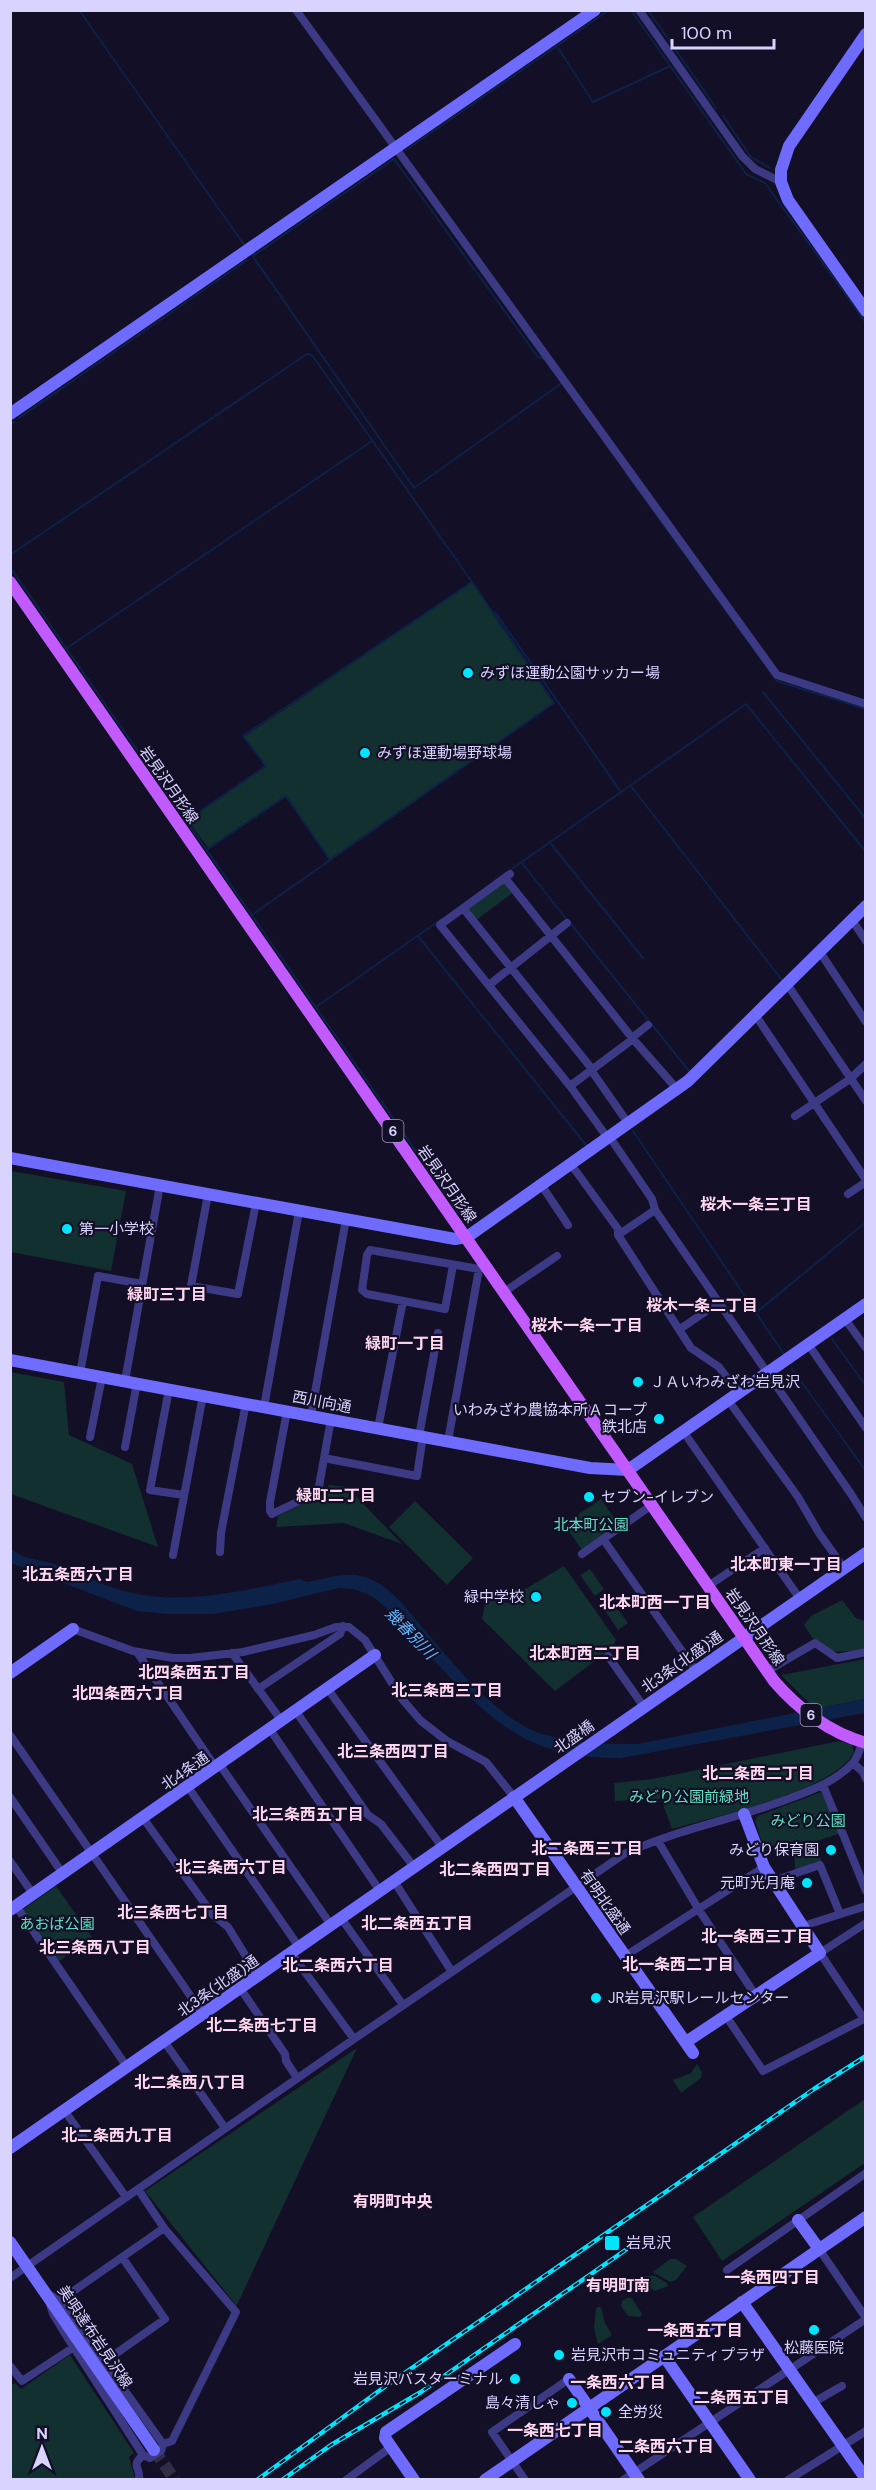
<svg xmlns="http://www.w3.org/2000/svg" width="876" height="2490" viewBox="0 0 876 2490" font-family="'DM Sans','Noto Sans JP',sans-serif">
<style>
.green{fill:#12302f}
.water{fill:#0c2248}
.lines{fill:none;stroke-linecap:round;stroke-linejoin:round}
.stream{stroke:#0c2248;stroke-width:2}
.secondary-tunnel{stroke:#312d47;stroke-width:12;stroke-dasharray:12 6;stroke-linecap:butt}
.street{stroke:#3d3a85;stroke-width:8}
.secondary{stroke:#6f6bff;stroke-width:12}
.primary{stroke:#c25bff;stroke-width:12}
.rail-casing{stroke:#00e5ff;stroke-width:4.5}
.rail{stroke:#130f26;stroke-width:2;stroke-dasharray:7;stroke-linecap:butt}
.poi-dot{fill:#00e5ff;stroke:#130f26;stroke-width:2}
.labels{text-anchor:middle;stroke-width:4.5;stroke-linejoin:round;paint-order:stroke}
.shield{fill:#130f26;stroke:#9e99be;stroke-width:1.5}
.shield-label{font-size:14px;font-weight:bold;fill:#d9d4ff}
.poi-label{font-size:15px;fill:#d9d4ff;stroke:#130f26;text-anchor:start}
.street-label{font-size:15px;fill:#d9d4ff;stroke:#130f26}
.park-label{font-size:15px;fill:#5fe0c0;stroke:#130f26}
.neighbourhood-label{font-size:16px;font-weight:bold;fill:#ffd6f0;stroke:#130f26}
.water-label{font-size:16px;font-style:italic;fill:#62b6ff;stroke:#130f26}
</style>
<rect width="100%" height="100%" fill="#130f26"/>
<path class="green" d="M472 582 554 703 330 859 285 796 208 848 188 820 266 767 244 737Z
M502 881 514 892 476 920 468 909Z
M11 1171 126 1191 111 1271 11 1252Z
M10 1372 64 1382 69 1435 132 1464 158 1547 11 1494Z
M329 1485 347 1487 402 1544 344 1523 276 1527 278 1516 320 1496Z
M601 1499 619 1525 582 1550 564 1524Z
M415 1501 473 1558 447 1585 389 1527Z
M564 1566 616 1640 612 1648 555 1691 482 1619 486 1600 515 1604 517 1594Z
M590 1569 604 1589 595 1596 580 1575Z
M842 1600 856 1618 865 1621V1648C835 1655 821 1654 804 1625L811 1616Z
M613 1603 628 1623 618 1630 604 1609Z
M865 1659V1699L815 1709 781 1675Z
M839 1741 852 1745 854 1753C831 1792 715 1816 672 1829L661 1799 615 1801 614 1783 653 1779Z
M821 1792 841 1833 814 1842 822 1862 795 1871 794 1841 764 1849 755 1821 758 1816Z
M56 1886 92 1937 58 1962 22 1910Z
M357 2048 237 2305H236L145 2191Z
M697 2064 702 2072 701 2078 681 2093 673 2080 691 2073Z
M865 2099V2163L722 2261 693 2217Z
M670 2259H676L687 2266 676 2280 670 2282 653 2272Z
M644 2276H655L667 2283 668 2286 655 2291 640 2280Z
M627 2298H632L642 2314 640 2317 628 2316 621 2306 622 2301Z
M598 2307H601L605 2323 612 2335 598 2344 594 2328 596 2308Z
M70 2355 134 2453 129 2457 135 2479H11L10 2386 15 2383 21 2389Z"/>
<path class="water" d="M10 1549 25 1557 55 1564 70 1573 76 1570C150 1615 221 1595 300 1579L307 1582C324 1579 344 1572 361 1576 389 1582 409 1612 426 1632 455 1665 489 1709 530 1729 559 1743 605 1744 638 1744L865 1699V1713L621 1758C535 1759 498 1728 442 1669 423 1649 404 1629 386 1608L376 1599 365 1593 353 1589 339 1588 268 1605 214 1614H167L137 1611 11 1563Z"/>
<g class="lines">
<path class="stream" d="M79 10 245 246
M631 10 746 174 765 183 866 323
M648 10 716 108
M558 48 593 102 670 66
M723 116 751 157 770 168
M406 150 609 10
M252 255 414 488 562 383
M253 256 394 159 538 357 544 359
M19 418 247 260
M10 424 14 422
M626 473 777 681 866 709
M10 555 307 354 312 355 472 582
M10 567 468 1226
M495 612 621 792
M67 648 372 441
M763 692 866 819
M631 786 782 980
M187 820 266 766 243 736 472 582 554 703 252 915
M551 844 643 958
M208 849 286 796 330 860
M522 863 567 920
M509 871 746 704 866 852
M571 924 689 1071
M418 936 586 1145
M316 1007 443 918
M633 1131 784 1354
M757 1312 866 1222
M832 1339 866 1386
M792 1369 866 1471"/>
<path class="secondary-tunnel" d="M154 2450 175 2480"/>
<path class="street" d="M296 10 777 675 866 704
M639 10 742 156 755 169 781 182
M510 874 440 925 570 1086 607 1137
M505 878 633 1039 677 1089
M463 908 592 1069
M852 920 866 941
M820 952 866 1022
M787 984 866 1101
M489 985 567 923
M756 1016 866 1180
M633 1037 648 1025
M591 1070 628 1123
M570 1086 633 1039
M795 1116 850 1079 866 1064
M609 1136 652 1199 655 1210 618 1235
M570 1163 618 1229V1235L691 1348 719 1367 738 1393
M540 1183 568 1225
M208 1194 191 1286 238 1294 256 1203
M848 1194 866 1182
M655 1210 851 1494 866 1518
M453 1265 445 1309 367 1294 362 1290 367 1255 370 1250 479 1269 487 1267
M504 1292 557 1256
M845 1319 866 1348
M680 1329 718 1303
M808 1344 866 1428
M80 1373 98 1276 142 1284
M125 1381 160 1185
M169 1389 150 1490 184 1495
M728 1400 798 1497 819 1533 844 1568
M264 1407 299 1211
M287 1411 270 1502V1511L272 1514 318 1492 331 1419
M311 1415 346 1219
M378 1428 403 1301
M683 1431 800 1599
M419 1436 438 1333
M90 1437 102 1377
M448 1441 479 1269
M125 1447 137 1383
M324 1458 417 1476 423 1436
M652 1505 603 1539 696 1671
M220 1552 221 1533 246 1403
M582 1554 603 1539
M173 1555 203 1395
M708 1586 765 1548
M73 1629 133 1651 173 1658H190L243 1652 314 1635 336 1627H349L365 1640 402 1699 421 1721 447 1741 486 1762 514 1797
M137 1652 216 1768
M232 1653 281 1720
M608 1656 644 1707
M767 1671 815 1643 837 1658 866 1652
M327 1688 442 1847
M258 1689 340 1634 343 1626
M295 1710 368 1815 381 1824 414 1867
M269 1728 380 1891
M10 1735 203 2014
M853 1763 863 1772 866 1779
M220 1765 331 1925
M823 1785 866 1891
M188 1787 299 1947
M10 1797 63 1874
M143 1818 213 1915 228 1927 258 1976
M658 1841 699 1910 756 1996
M10 1861 33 1894
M394 1881 452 1972
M773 1881 820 1865 840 1914
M16 1906 127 2067
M341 1918 403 2005
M803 1926 866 1906
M291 1953 354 2039
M625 1956 764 1867
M240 1988 285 2054 286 2061 297 2078
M726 2016 763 2071 866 2018
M864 2019 820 1953 866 1923
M164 2041 225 2128
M64 2110 126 2197
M819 2249 866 2318
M727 2270 866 2173
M10 2278 354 2039 624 1854C675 1830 732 1820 785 1800 809 1791 834 1783 853 1763 858 1757 860 1750 862 1742
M47 2294 54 2297 70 2314 163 2444 161 2451 150 2458 143 2455 64 2332 53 2314Z
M59 2301 164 2228 138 2189
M104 2362 165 2319 122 2257
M10 2366 22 2381 74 2347
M812 2403 842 2386
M163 2444 172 2441 236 2312 164 2228
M139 2480C141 2466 130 2467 143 2455
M346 2480 391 2447
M525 2480 492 2432 569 2379
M623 2480 866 2319
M788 2480 866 2431"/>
<path class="secondary" d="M866 34 789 146 781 170V182L788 200 866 311
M10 414 595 10
M10 1158 455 1239 467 1237 688 1081 866 906
M10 1360 590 1468 628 1470 866 1304
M10 1673 73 1629
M514 1797 693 2053
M10 1910 375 1655
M686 2042 820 1953 764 1867 744 1814
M10 2148 866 1553
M798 2220 819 2249
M10 2242 154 2450
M742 2302 866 2479
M664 2356 750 2480
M569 2379 639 2480
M414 2480 385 2438 386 2432 515 2344
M485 2480 866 2217"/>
<path class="primary" d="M10 582 774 1681C798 1709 830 1733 866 1743"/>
<defs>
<path id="rail" d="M257 2480 383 2388 814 2089 866 2056
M282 2480 331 2445 421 2392 627 2249"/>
</defs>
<use href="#rail" class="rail-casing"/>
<use href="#rail" class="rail"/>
</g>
<g class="poi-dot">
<circle cx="468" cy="673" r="6"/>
<circle cx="365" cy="753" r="6"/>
<circle cx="67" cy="1229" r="6"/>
<circle cx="638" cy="1382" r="6"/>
<circle cx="659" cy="1419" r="6"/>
<circle cx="589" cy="1497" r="6"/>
<circle cx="536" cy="1597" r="6"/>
<circle cx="831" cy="1850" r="6"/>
<circle cx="807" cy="1883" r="6"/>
<circle cx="596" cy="1998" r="6"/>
<rect x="604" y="2235" width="16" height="16" rx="3"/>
<circle cx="814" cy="2330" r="6"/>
<circle cx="559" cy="2355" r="6"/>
<circle cx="515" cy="2379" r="6"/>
<circle cx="572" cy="2403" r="6"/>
<circle cx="606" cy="2412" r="6"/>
</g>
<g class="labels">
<g class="shield">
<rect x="382.5" y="1120" width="21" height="22" rx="4.5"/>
<rect x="800.5" y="1704" width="21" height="22" rx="4.5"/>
</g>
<g class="shield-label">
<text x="393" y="1136">6</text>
<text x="811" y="1720">6</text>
</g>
<g class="poi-label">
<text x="480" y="678">みずほ運動公園サッカー場</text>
<text x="377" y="758">みずほ運動場野球場</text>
<text x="79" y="1234">第一小学校</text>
<text x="650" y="1387">ＪＡいわみざわ岩見沢</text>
<text x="647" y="1415" text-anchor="end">いわみざわ農協本所Ａコープ<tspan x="647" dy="17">鉄北店</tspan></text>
<text x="601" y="1502">セブン-イレブン</text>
<text x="524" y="1602" text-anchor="end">緑中学校</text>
<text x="819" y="1855" text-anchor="end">みどり保育園</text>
<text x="795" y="1888" text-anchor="end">元町光月庵</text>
<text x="608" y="2003">JR岩見沢駅レールセンター</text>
<text x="626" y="2248">岩見沢</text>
<text x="814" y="2353" text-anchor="middle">松藤医院</text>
<text x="571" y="2360">岩見沢市コミュニティプラザ</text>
<text x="503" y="2384" text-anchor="end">岩見沢バスターミナル</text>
<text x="560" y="2408" text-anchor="end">島々清しゃ</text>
<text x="618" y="2417">全労災</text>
</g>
<g class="street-label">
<text transform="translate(169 785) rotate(55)" y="5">岩見沢月形線</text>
<text transform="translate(447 1184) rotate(55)" y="5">岩見沢月形線</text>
<text transform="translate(322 1402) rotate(11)" y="5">西川向通</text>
<text transform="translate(755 1627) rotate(55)" y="5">岩見沢月形線</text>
<text transform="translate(682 1662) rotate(-35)" y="5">北3条(北盛)通</text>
<text transform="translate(574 1737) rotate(-35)" y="5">北盛橋</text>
<text transform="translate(185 1771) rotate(-35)" y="5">北4条通</text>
<text transform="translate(605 1902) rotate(55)" y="5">有明北盛通</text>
<text transform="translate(218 1986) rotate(-35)" y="5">北3条(北盛)通</text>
<text transform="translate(95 2337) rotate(56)" y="5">美唄達布岩見沢線</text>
</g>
<g class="park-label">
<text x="591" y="1530">北本町公園</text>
<text x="689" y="1802">みどり公園前緑地</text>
<text x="808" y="1826">みどり公園</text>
<text x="57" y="1929">あおば公園</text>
</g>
<g class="neighbourhood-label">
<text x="756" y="1210">桜木一条三丁目</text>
<text x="167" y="1300">緑町三丁目</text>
<text x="702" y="1311">桜木一条二丁目</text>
<text x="587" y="1331">桜木一条一丁目</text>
<text x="405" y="1349">緑町一丁目</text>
<text x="336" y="1501">緑町二丁目</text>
<text x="786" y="1570">北本町東一丁目</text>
<text x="78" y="1580">北五条西六丁目</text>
<text x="655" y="1608">北本町西一丁目</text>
<text x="585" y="1659">北本町西二丁目</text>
<text x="194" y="1678">北四条西五丁目</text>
<text x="447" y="1696">北三条西三丁目</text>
<text x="128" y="1699">北四条西六丁目</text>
<text x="393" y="1757">北三条西四丁目</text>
<text x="758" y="1779">北二条西二丁目</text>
<text x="308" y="1820">北三条西五丁目</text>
<text x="587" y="1854">北二条西三丁目</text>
<text x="231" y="1873">北三条西六丁目</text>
<text x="495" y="1875">北二条西四丁目</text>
<text x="173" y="1918">北三条西七丁目</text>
<text x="417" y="1929">北二条西五丁目</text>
<text x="757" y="1942">北一条西三丁目</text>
<text x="95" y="1953">北三条西八丁目</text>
<text x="678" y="1970">北一条西二丁目</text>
<text x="338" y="1971">北二条西六丁目</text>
<text x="262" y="2031">北二条西七丁目</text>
<text x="190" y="2088">北二条西八丁目</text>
<text x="117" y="2141">北二条西九丁目</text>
<text x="393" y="2207">有明町中央</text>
<text x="772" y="2283">一条西四丁目</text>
<text x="618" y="2291">有明町南</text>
<text x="695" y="2336">一条西五丁目</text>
<text x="618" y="2388">一条西六丁目</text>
<text x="742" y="2403">二条西五丁目</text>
<text x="555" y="2436">一条西七丁目</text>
<text x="666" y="2452">二条西六丁目</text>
</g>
<g class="water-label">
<text transform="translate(411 1633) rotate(46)" y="6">幾春別川</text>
</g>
</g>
<rect width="876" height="2490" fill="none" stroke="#d9d4ff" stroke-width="24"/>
<g transform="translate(42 2448)" stroke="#130f26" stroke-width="4.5" paint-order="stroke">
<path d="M0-4.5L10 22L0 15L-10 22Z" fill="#d9d4ff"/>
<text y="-9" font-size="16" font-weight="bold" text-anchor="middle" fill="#d9d4ff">N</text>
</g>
<path d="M672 39v9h102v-9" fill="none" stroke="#d9d4ff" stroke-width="3"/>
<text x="681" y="39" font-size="18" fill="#d9d4ff" stroke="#130f26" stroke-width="4.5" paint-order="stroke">100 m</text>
</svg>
